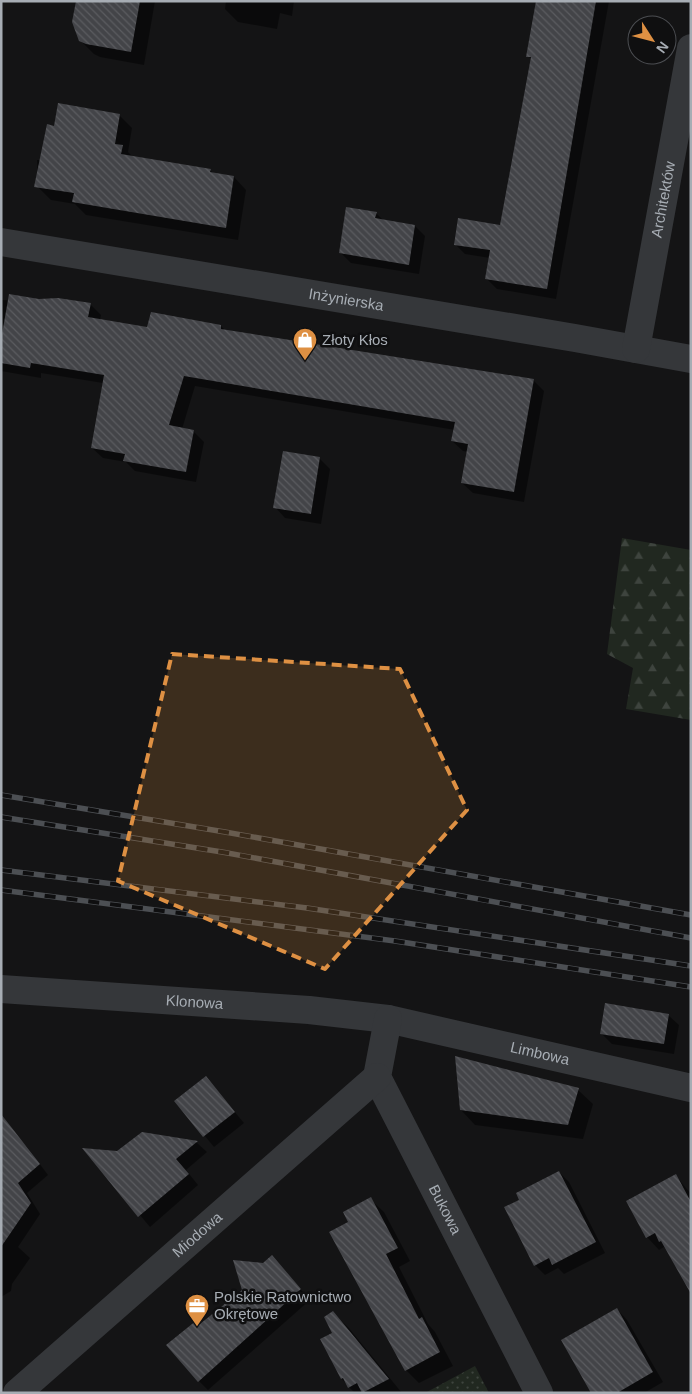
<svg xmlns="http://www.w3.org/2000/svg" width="692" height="1394" viewBox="0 0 692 1394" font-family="Helvetica,sans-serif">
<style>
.grass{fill:url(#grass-dots)}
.forest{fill:url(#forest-firs)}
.shadow{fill:#0007}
.building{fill:url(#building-back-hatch)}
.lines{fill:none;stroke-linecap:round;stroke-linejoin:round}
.street{stroke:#35373a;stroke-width:28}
.rail-casing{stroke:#4c4f53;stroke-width:5.5}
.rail{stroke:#0f0f10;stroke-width:4;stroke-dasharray:11;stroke-linecap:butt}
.marked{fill:#de9043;fill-opacity:0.2;stroke:#de9043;stroke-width:4;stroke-dasharray:10 6;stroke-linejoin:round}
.labels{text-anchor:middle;stroke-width:5;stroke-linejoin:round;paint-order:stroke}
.street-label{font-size:15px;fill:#a7adb4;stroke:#0f0f10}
.poi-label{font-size:15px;fill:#a7adb4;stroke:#0f0f10;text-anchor:start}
</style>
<defs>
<pattern id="grass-dots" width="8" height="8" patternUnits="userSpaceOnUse" patternTransform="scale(1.25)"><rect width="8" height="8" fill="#212820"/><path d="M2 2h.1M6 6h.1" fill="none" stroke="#3e443e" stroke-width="1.8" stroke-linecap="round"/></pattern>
<pattern id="forest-firs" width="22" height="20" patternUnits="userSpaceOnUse" patternTransform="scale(1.25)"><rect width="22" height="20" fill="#212820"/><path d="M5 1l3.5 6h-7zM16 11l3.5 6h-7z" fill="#3e443e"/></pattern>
<pattern id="building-back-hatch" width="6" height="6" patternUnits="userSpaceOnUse" patternTransform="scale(1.25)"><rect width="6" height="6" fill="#434448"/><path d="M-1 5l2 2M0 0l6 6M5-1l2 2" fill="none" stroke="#5b5c60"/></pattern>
</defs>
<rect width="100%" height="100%" fill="#141415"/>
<path class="grass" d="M475 1366 489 1393H425Z"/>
<path class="forest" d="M622 538 691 550V720L626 709 633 668 607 654Z"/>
<path class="shadow" d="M77 1H155L144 65 100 57 94 54 80 40Z
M226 1H294L292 16 280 13 277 29 238 22 225 9Z
M538 1H609L556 299 497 289 487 279 490 258 465 254 455 244 501 226 532 60 528 56Z
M119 115 132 128 128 152 133 157 210 170 214 174 234 177 246 190 238 240 86 215 75 204 51 200 38 187 37 160H42L55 127Z
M376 213 384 221 415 226 425 236 419 274 351 263 341 253Z
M1 300 90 304 101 315 100 320 148 328 221 326 226 331 533 380 544 391 524 502 473 493 462 483 468 452 463 451 452 441 455 430 195 386 182 429 194 432 204 442 196 482 135 471 126 462 103 458 92 448 103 383 41 373V378L1 371Z
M320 459 330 469 321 524 285 518 275 507Z
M668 1015 679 1025 674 1054 612 1044 601 1033Z
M206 1078 244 1123 214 1147 176 1101Z
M578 1090 593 1104 583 1139 475 1125 461 1110Z
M1 1122 27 1147 48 1175 27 1193 40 1214 18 1247 30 1258 12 1284 11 1291 1 1297Z
M142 1133 197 1143 207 1152 186 1170 198 1185 150 1227 85 1150 118 1153Z
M559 1172 569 1182 605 1253 564 1274 558 1268 545 1275 535 1265 521 1200Z
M676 1176 691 1194V1290L664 1247 659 1250 647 1237Z
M370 1199 384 1212 410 1261 399 1267 428 1324 435 1332 453 1366 419 1383 406 1370Z
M263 1264 281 1267 310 1300 208 1390 199 1381 200 1325 243 1290Z
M617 1309 627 1320 663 1382 644 1393H593Z
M333 1313 348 1327 402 1393H355L349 1387 342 1379 322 1339 334 1333Z"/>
<path class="building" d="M76 1H140L131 52 86 44 79 41 72 22Z
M536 1H596L547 289 485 279 490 250 454 245 458 218 500 225 531 57H526Z
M58 103 120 114 115 144 123 145 121 154 211 169 210 172 234 176 226 228 72 202 74 193 34 187 47 124 54 126Z
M346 207 377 212 375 218 415 225 409 265 339 253Z
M9 294 39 299 58 298 91 303 88 317 147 327 151 312 221 325V329L534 379 514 492 461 483 468 444 451 441 455 422 184 376 169 425 194 430 186 472 123 461 125 454 91 448 104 375 31 363 30 368 1 363V340Z
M283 451 320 457 311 514 273 508Z
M605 1003 669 1014 664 1044 600 1034Z
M455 1056 579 1088 568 1125 460 1110Z
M206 1076 235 1112 203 1137 174 1101Z
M1 1114 40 1164 18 1183 31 1203 1 1247Z
M142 1132 198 1141 176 1159 189 1174 138 1217 82 1148 117 1151Z
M559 1171 596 1242 552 1265 549 1258 534 1266 504 1207 519 1200 516 1193Z
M676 1174 691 1202V1294L661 1241 659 1242 655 1233 646 1238 626 1201Z
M371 1197 398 1248 386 1254 419 1319 422 1317 440 1352 405 1371 329 1232 348 1222 343 1212Z
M272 1255 301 1289 198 1382 166 1345 197 1320 200 1324 242 1290 233 1260 263 1263Z
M617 1308 653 1372 617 1393H591L561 1340Z
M333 1311 389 1379 362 1393 357 1383 348 1388 343 1378 341 1379 320 1339 332 1333 324 1317Z"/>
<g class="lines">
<g class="street">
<path id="s1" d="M1 242 575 338 691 359"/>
<path id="s2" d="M636 349 691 48"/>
<path id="s3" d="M1 989 309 1010 388 1019 691 1088"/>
<path id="s4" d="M388 1019 377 1077 539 1393"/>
<path id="s5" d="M17 1393 377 1077"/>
</g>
<defs>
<path id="rail" d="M1 795 225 832 691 915
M1 817 222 852 691 938
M1 870 307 908 691 966
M1 890 395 941 691 987"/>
</defs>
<use href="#rail" class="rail-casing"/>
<use href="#rail" class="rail"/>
</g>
<path class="marked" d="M172 654 400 669 467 810 325 969 118 881Z"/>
<defs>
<symbol id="shop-pin" viewBox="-11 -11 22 30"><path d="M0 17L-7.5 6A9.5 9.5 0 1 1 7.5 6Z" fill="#de9043" stroke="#0f0f10"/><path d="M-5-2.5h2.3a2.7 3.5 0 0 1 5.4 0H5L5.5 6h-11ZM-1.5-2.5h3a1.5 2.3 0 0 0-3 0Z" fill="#fff"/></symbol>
<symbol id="office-pin" viewBox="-11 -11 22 30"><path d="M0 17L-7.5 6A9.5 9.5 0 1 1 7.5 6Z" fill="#de9043" stroke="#0f0f10"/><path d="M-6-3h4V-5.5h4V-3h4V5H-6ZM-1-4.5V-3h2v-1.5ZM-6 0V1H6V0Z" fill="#fff"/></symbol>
</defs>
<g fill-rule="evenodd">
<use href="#shop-pin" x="291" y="326" width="28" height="38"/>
<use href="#office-pin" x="183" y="1292" width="28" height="38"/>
</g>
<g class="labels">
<g class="street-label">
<text dy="5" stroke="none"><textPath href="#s2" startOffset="152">Architektów</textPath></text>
<text dy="5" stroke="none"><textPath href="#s1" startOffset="350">Inżynierska</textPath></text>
<text dy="5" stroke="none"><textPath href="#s3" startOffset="194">Klonowa</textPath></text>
<text dy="5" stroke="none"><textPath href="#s3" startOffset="544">Limbowa</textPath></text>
<text dy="5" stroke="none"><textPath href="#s4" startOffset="208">Bukowa</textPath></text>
<text dy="5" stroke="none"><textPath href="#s5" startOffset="240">Miodowa</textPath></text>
</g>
<g class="poi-label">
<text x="322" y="345">Złoty Kłos</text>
<text x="214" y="1302">Polskie Ratownictwo<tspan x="214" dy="17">Okrętowe</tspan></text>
</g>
</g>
<rect width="692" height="1394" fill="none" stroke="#a7adb4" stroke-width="5"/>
<g transform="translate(652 40) rotate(126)"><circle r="24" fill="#0f0f10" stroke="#4c4e52"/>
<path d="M0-4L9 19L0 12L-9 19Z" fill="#de9043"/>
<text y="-8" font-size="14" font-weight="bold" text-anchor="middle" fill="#a7adb4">N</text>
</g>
</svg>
